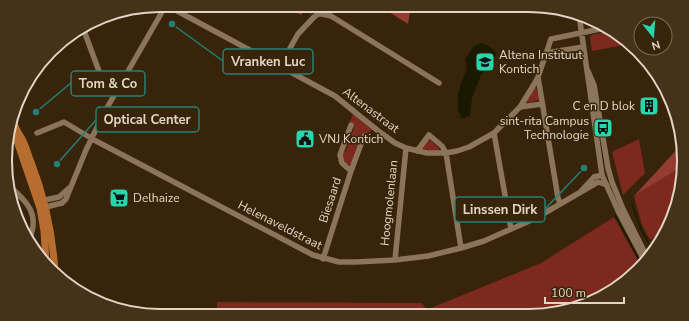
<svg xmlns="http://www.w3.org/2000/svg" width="689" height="321" viewBox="0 0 689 321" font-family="'Nunito Sans',sans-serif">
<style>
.green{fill:#7e291d}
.forest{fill:#943c2f}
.water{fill:#191900}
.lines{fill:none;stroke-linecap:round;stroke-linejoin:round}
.stream{stroke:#191900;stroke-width:1.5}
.minor{stroke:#8b7459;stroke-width:5.5}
.major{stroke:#b76d2f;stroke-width:7}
.labels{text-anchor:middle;stroke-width:3;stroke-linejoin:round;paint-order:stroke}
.poi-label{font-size:12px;fill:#e2d5c6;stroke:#38240a;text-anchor:start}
.street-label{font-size:12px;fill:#e2d5c6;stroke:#38240a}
.rim{fill:none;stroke:#e2d5c6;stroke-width:2}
.leader{fill:none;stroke:#248077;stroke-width:1.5}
.callout-dot{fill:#248077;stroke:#38240a;stroke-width:1.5}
.callout{fill:#38240a;stroke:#248077;stroke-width:1.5}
.callout-label{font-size:13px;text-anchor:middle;font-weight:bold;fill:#e2d5c6}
</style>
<rect width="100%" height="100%" fill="#38240a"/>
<path class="green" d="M610 31 623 40 624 45 592 51 590 37 592 35Z
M535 87 537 90 539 100 526 103V102Z
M353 114 372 130 366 134 363 133 361 134 353 157 354 159 351 164C346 166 343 160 342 155L346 151 354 128 353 125 349 124Z
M639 139 645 173 623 195 612 152Z
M430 140 439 148V151L422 149 427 141Z
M683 166 672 220 665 232 650 240 642 225 634 196Z
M614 217 641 266 623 284 588 304 549 315H435L431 308 541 263Z
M217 302 422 303 430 315 217 316Z"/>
<path class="forest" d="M284 5H316L311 14 304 10 301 15Z
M378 5H386L397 11 407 7 406 5H411L408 24Z
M681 145 684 161 683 166 634 196Z"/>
<path class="water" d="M386 5H406V10L401 12 391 9Z
M481 43C487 44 495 49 496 55L481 75 472 98 470 115 465 118H461L458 110V95L462 80 467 70 465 59 474 46Z"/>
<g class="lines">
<path class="stream" d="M599 136 603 161
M632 204 641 229 653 251
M615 215 642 265"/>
<path class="minor" d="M166 5 335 96 377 130 395 143 406 148 427 153H446L457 151 469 147 494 133 520 107 533 86 538 77 551 39 605 28
M579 15 602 175 618 211 645 262
M83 28 103 82 111 90 117 92
M546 53 583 47
M280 66 298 34 314 17 318 14H322L331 16 439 83
M588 71 594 85 608 168 612 182 623 209 648 259
M538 77 558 198 560 204
M520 107 542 104
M351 125 340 155 342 163 351 171
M37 133 64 122 96 141 313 255 339 262H356L395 260 428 256 461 248 484 241 536 218 598 182 607 185
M494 133 511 229
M417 151 429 135 442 146 446 153 461 248
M7 184C26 201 41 213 29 240
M581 191 594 177 602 175
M40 201 59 197 69 188
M42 208 62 203 66 199 86 150 104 113 166 5
M323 259 351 171 364 136
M395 260 406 148"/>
<path class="major" d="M12 120C15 127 18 133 22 139 26 146 28 155 31 162 45 198 53 235 55 274
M17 133V141L40 208 44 231 46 262"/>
</g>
<defs>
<symbol id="school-square" viewBox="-11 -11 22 22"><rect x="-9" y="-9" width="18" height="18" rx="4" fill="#28d5ad" stroke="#38240a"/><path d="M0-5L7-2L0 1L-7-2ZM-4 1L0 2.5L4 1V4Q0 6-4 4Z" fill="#111"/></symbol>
<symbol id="building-square" viewBox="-11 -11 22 22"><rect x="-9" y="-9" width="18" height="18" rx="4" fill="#28d5ad" stroke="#38240a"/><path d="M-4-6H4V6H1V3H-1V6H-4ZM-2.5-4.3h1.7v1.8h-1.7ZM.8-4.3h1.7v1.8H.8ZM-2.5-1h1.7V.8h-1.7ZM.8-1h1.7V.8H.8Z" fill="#111"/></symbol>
<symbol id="bus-square" viewBox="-11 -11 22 22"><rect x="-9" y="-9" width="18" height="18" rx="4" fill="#28d5ad" stroke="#38240a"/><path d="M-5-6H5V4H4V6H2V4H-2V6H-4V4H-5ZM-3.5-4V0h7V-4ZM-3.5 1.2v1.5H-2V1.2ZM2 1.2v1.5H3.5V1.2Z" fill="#111"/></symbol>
<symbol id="civic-square" viewBox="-11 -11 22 22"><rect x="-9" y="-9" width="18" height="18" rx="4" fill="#28d5ad" stroke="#38240a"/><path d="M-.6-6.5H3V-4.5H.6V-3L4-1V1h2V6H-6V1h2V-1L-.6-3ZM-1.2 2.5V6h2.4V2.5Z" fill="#111"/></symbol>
<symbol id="supermarket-square" viewBox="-11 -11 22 22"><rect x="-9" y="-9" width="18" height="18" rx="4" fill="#28d5ad" stroke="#38240a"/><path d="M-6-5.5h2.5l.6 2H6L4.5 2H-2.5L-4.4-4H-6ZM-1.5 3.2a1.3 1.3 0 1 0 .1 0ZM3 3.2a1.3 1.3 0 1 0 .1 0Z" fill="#111"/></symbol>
</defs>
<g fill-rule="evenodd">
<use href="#school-square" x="474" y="51" width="22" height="22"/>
<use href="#building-square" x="638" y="95" width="22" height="22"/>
<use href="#bus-square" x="592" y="117" width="22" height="22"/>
<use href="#civic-square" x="294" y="128" width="22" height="22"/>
<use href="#supermarket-square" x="108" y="187" width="22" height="22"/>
</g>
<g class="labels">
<g class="poi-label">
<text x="499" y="59">Altena Instituut<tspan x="499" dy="14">Kontich</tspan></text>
<text x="635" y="110" text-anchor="end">C en D blok</text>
<text x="589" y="125" text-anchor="end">sint-rita Campus<tspan x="589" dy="14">Technologie</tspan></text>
<text x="319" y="143">VNJ Kontich</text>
<text x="133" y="202">Delhaize</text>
</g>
<g class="street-label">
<text transform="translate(371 110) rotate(37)" y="4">Altenastraat</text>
<text transform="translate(330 200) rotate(-72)" y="4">Biesaard</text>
<text transform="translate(389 203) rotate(-84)" y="4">Hoogmolenlaan</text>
<text transform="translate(280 225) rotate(27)" y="4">Helenaveldstraat</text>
</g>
</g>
<path d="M0 0H689V321H0ZM160 12H529A148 148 0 0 1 677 160V161A148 148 0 0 1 529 309H160A148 148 0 0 1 12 161V160A148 148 0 0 1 160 12Z" fill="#463219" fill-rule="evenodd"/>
<path class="rim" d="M160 12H529A148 148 0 0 1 677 160V161A148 148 0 0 1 529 309H160A148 148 0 0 1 12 161V160A148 148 0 0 1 160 12Z"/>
<path class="leader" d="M172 24L223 61M36 112L71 83M57 164L96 120M584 168L545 209"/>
<g class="callout-dot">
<circle cx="172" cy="24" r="4"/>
<circle cx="36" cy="112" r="4"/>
<circle cx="57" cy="164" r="4"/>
<circle cx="584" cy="168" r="4"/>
</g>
<g class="callout">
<rect x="223" y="49" width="90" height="25" rx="4"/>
<rect x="71" y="71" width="74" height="25" rx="4"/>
<rect x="96" y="107" width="103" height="25" rx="4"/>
<rect x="455" y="197" width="90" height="25" rx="4"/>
</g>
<g class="callout-label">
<text x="268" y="66">Vranken Luc</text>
<text x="108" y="88">Tom &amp; Co</text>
<text x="147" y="124">Optical Center</text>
<text x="500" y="214">Linssen Dirk</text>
</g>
<g transform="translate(653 36) rotate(163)"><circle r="19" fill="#38240a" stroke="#7c6b55"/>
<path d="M0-3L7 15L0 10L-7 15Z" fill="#28d5ad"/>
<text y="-6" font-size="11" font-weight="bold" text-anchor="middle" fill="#e2d5c6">N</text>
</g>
<path d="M545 297v6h79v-6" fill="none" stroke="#e2d5c6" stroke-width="2"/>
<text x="551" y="297" font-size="12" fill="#e2d5c6" stroke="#38240a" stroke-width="3" paint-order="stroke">100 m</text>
</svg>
